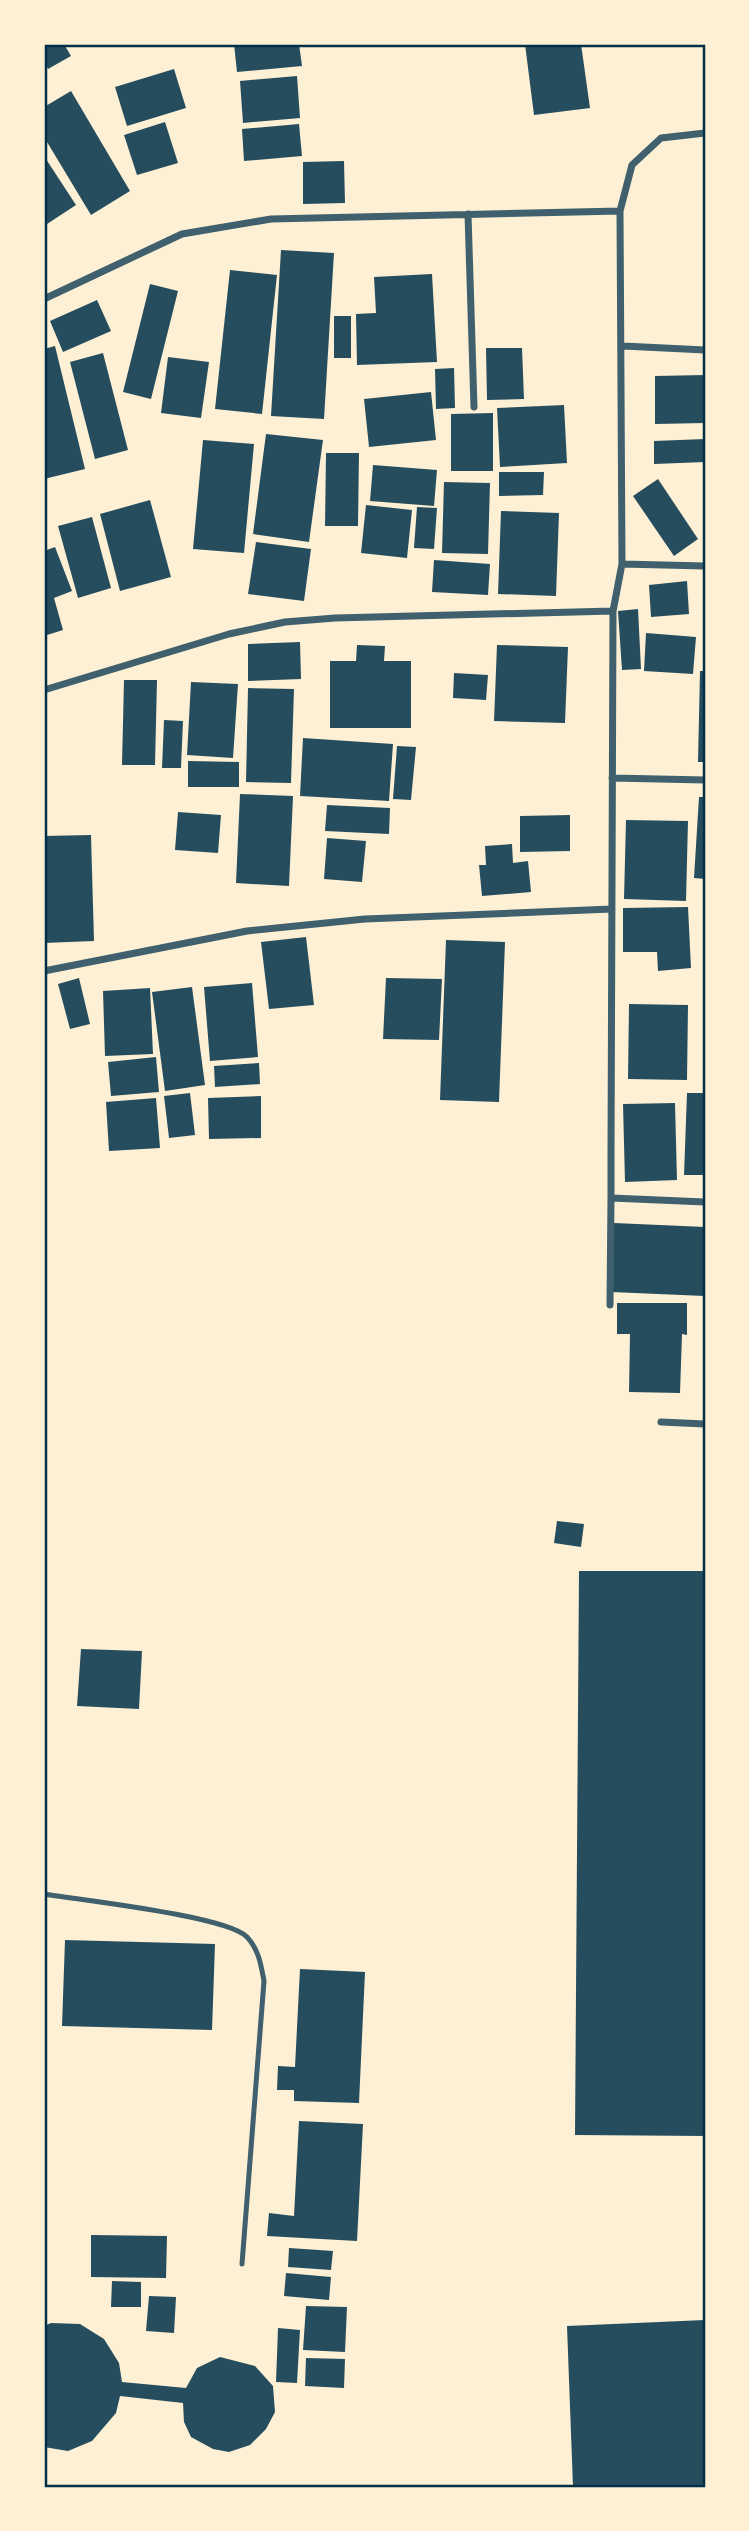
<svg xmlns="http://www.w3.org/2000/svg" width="749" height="2531" viewBox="0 0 749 2531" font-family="'Varela Round',sans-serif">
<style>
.building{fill:#264d5e}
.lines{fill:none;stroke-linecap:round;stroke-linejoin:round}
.service{stroke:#3f606c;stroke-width:5}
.minor{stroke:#3f606c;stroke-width:7}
.neatline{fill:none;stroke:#003049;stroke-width:2.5}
</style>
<rect width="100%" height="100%" fill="#fdf0d5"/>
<path class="building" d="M44 44H64L71 56 48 69 44 60Z
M234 44H299L302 66 237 72Z
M525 44H581L590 108 534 115Z
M174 69 186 108 127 126 115 87Z
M297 76 300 118 243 123 240 81Z
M71 91 130 191 91 215 44 137V107Z
M165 122 178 163 137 175 124 135Z
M299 124 302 156 244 161 242 129Z
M44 156 76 205 44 226Z
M344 161 345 203 303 204V162Z
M281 250 334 253 324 419 271 416Z
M230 270 277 275 262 414 215 409Z
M432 274 437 362 357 365 356 314 376 313 374 277Z
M150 284 178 291 151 399 123 392Z
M97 300 111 331 63 352 50 321Z
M334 316H351V358H334Z
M55 346 85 469 44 479V349Z
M486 348H522L524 399 487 400Z
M103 353 128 450 95 459 70 362Z
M168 357 209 362 201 418 161 413Z
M454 368 455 408 436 409 435 369Z
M705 375V423L655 424V376Z
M431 392 436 440 369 447 364 399Z
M564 405 567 463 500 467 497 408Z
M493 413V471H451V414Z
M266 434 323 440 309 542 253 534Z
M705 439V462L654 464V441Z
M203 440 254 444 244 553 193 549Z
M326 453H359L358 526H325Z
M373 465 437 470 434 506 370 501Z
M499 472H544L543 495 499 496Z
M658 479 698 539 674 556 633 496Z
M444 482 490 483 488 554 442 553Z
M150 500 171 577 120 591 100 514Z
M366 505 412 510 407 558 361 553Z
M417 507 437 508 434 549 414 548Z
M501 511 559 513 556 596 498 594Z
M92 517 111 588 78 598 58 526Z
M256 542 311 549 304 601 248 594Z
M55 547 72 591 54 598 63 630 44 636V551Z
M434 560 490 564 488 595 432 592Z
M687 581 689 614 651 617 649 585Z
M638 609 641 669 622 670 618 611Z
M646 633 696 637 693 674 644 671Z
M300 642 301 679 248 681V644Z
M357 645 385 646 384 661H411V728H330V661H356Z
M497 645 568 647 565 723 494 721Z
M700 671H705V762H698Z
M454 673 488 675 486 700 453 698Z
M124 680H157L155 765H122Z
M191 682 238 684 233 758 187 755Z
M248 688 294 689 291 783 246 782Z
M164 720 183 721 181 768H162Z
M303 738 393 744 389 801 300 796Z
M397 746 416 747 411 800 393 799Z
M188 761 239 762V787H188Z
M240 794 293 796 289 886 236 883Z
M699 797H705V879L694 878Z
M327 805 390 808 389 834 325 831Z
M178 812 221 815 218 853 175 850Z
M570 815V851L520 852V816Z
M626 820 688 821 686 901 624 899Z
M91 835 94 941 44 943V836Z
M327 838 366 841 362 882 324 879Z
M512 844 513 863 528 861 531 892 482 896 479 865H486L485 846Z
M688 907 691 968 658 971 657 952H623V908Z
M306 937 314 1005 269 1009 261 942Z
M446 940 505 942 499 1102 440 1100Z
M79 978 90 1024 70 1029 58 984Z
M386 978 442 979 439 1040 383 1039Z
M252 983 258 1057 210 1061 204 987Z
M192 987 205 1085 165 1091 152 992Z
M150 988 153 1054 105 1056 103 991Z
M629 1004 688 1005 687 1080 628 1079Z
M156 1057 159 1092 111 1096 108 1062Z
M259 1063 260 1084 215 1087 214 1066Z
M190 1093 195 1135 169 1138 164 1096Z
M687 1093H705V1175H684Z
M261 1096V1138L209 1139 208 1098Z
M156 1098 160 1148 109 1151 106 1102Z
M675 1103 677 1180 625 1182 623 1104Z
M614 1223 705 1227V1296L611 1292Z
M617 1303H687V1335L682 1334 680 1393 629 1392 630 1334H617Z
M557 1521 584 1524 581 1547 554 1543Z
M579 1571H705V2136L575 2135Z
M81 1649 142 1651 139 1709 77 1706Z
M65 1940 215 1944 212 2030 62 2026Z
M300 1969 365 1972 359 2103 294 2101V2090H277L278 2066 295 2067Z
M299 2121 363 2124 357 2241 267 2236 269 2213 294 2216Z
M91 2235 167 2236 166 2278 91 2277Z
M289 2248 333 2251 331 2270 288 2267Z
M286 2273 331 2277 329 2300 284 2296Z
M112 2281 141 2282V2307H111Z
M149 2296 176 2297 174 2333 146 2331Z
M306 2306 347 2307 345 2352 303 2350Z
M705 2320V2487H573L567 2326Z
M51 2323 80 2324 104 2339 119 2363 122 2382 186 2388 197 2368 220 2357 255 2366 273 2386 275 2412 266 2429 250 2445 229 2452 213 2449 191 2437 184 2422 183 2403 120 2396 116 2413 92 2441 68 2451 44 2447V2326Z
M278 2328 300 2330 297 2383 276 2382Z
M306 2358 345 2359 344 2388 305 2386Z"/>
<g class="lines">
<path class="service" d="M44 1894C80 1900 227 1916 247 1937 259 1950 261 1965 264 1981L242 2264"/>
<path class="minor" d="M705 133 661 138 632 165 620 211 622 564 613 611 611 1152V1198L705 1202
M468 214 474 407
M44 299 182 234 271 219 620 211
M623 346 705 350
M622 564 705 566
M44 690 229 634 285 622 335 618 613 611
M612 778 705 780
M44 971 247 931 365 919 612 909
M610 1305 611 1198
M661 1422 705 1424"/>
</g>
<rect width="749" height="2531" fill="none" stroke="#fdf0d5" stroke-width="91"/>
<rect x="46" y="46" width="658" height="2440" class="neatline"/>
</svg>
